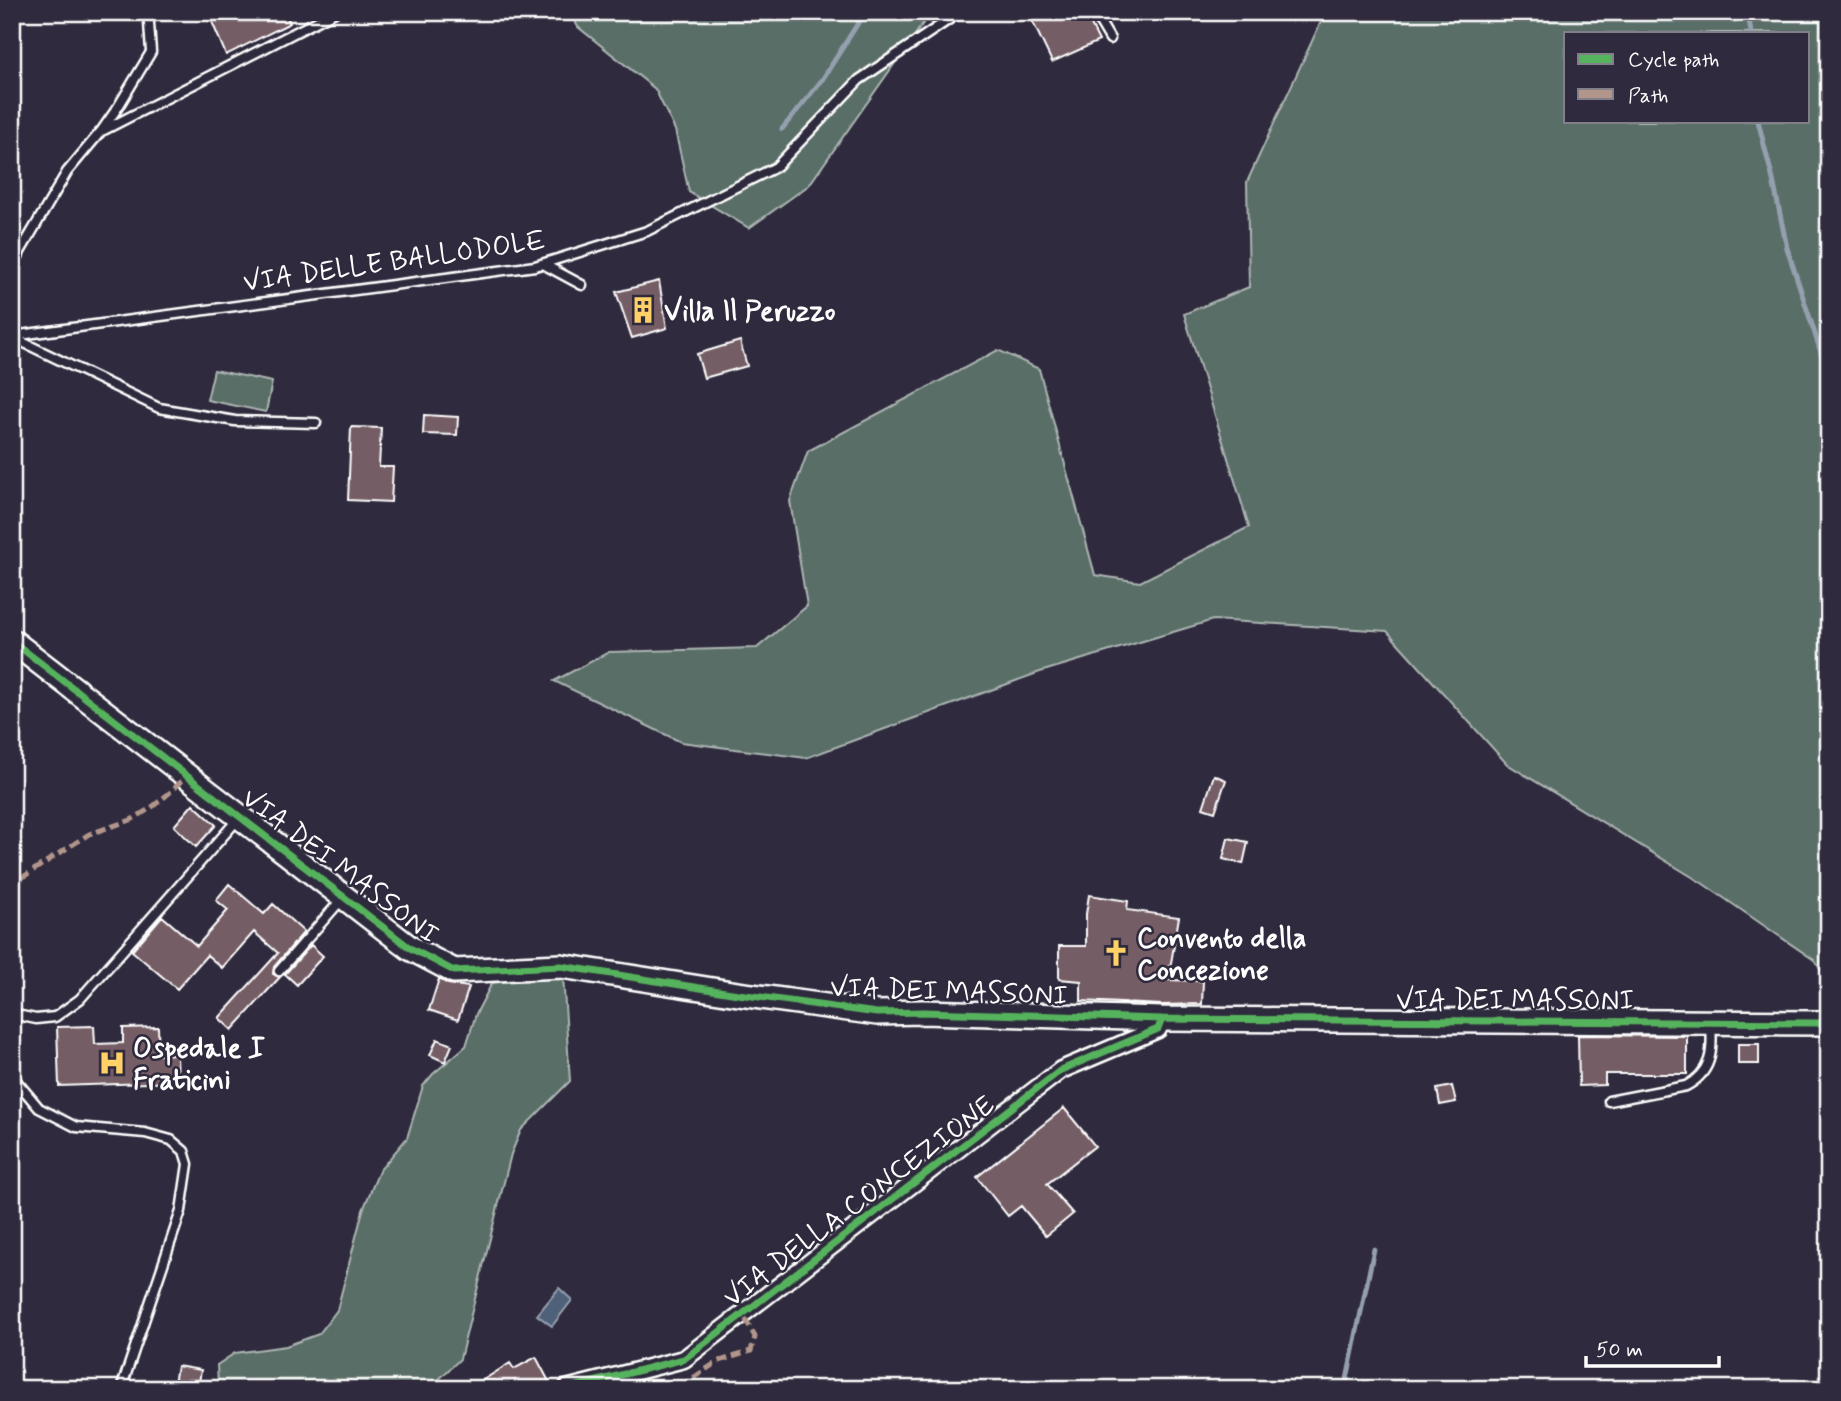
<svg xmlns="http://www.w3.org/2000/svg" width="1841" height="1401" viewBox="0 0 1841 1401" font-family="Mynerve,sans-serif">
<style>
.green{fill:#5a6e67;stroke:#acb6b3;stroke-width:2;fill-rule:evenodd}
.water{fill:#4f6079;stroke:#95a0af;stroke-width:2}
.lines{fill:none;stroke-linecap:round;stroke-linejoin:round}
.stream{stroke:#95a0af;stroke-width:5}
.building{fill:#755d65;stroke:#fff;stroke-width:2}
.lane-casing{stroke:#fff;stroke-width:13}
.street-casing{stroke:#fff;stroke-width:21}
.secondary-casing{stroke:#fff;stroke-width:28}
.lane{stroke:#2f2a3d;stroke-width:8}
.street{stroke:#2f2a3d;stroke-width:16}
.secondary{stroke:#2f2a3d;stroke-width:23}
.quiet{stroke:#b2968c;stroke-width:5;stroke-dasharray:10 5;stroke-linecap:butt}
.cycleway-casing{stroke:#2f2a3d;stroke-width:11}
.cycleway{stroke:#56b35d;stroke-width:7}
.labels{text-anchor:middle;stroke-width:5;stroke-linejoin:round;paint-order:stroke}
.street-label{font-size:28px;fill:#fff;stroke:#2f2a3d}
.poi-label{font-size:28px;font-weight:bold;fill:#fff;stroke:#2f2a3d;text-anchor:start}
</style>
<rect width="100%" height="100%" fill="#2f2a3d"/>
<filter id="ink" filterUnits="userSpaceOnUse"><feTurbulence type="fractalNoise" baseFrequency=".0143" numOctaves="2"/><feDisplacementMap in="SourceGraphic" scale="14" xChannelSelector="R" yChannelSelector="G"/><feConvolveMatrix kernelMatrix="1 2 1 2 8 2 1 2 1" color-interpolation-filters="sRGB"/></filter>
<g filter="url(#ink)">
<path class="green" d="M570 12H931L809 185 749 228 689 192 675 130 655 89 578 27Z
M1327 12H1829V982L1814 960 1702 883 1507 764 1387 631 1213 620 1040 672 806 758 681 742 554 681 609 652 757 648 807 606 790 501 808 451 998 350 1039 369 1095 575 1140 582 1249 527 1184 314 1249 287 1247 182 1324 15ZM1566 33H1808V121H1566Z
M214 370 272 382 266 412 207 400Z
M563 975 570 1081 521 1130 511 1154 460 1359 434 1384 435 1389H223L218 1385 217 1365 235 1353 286 1346 319 1334 337 1310 363 1210 379 1171 407 1138 423 1086 433 1074 466 1046 476 1014 492 983Z"/>
<path class="water" d="M559 1288 572 1300 552 1326 537 1315Z"/>
<g class="lines">
<path class="stream" d="M1748 12 1751 33
M1758 121 1773 180 1787 248 1829 377
M782 129 822 80 865 12
M1345 1389 1374 1249"/>
</g>
<path class="building" d="M220 12H285L290 23 226 55 210 17Z
M1028 12H1072L1077 21 1087 17 1099 41 1052 62Z
M659 281 667 328 632 338 616 292Z
M740 341 747 366 704 378 697 354Z
M424 415 458 417 457 435 423 434Z
M351 427 381 428 379 467H393L391 502 348 500Z
M1214 775 1226 780 1215 812 1203 808Z
M193 804 216 825 196 847 174 826Z
M1228 838 1248 842 1243 864 1223 859Z
M229 884 264 914 273 904 304 932 274 967 273 974 280 977 232 1030 219 1018 278 953 254 932 222 968 207 955 177 989 132 951 162 916 197 946 228 910 216 900Z
M1089 895 1128 901 1127 910 1179 917 1168 980 1203 981 1202 1004 1162 1005 1081 1001V981L1059 979V946H1086V914Z
M311 945 323 956 297 985 285 974Z
M439 979 448 984 469 987 458 1020 429 1010Z
M94 1026 95 1044 123 1043V1028L158 1027 159 1055 177 1054 178 1082 59 1086 57 1027Z
M1578 1035 1687 1036V1074H1605V1085L1579 1086Z
M437 1039 452 1045 445 1062 430 1055Z
M1738 1044H1759V1064H1738Z
M1452 1086 1456 1102 1440 1105 1437 1089Z
M1064 1108 1095 1146 1047 1184 1073 1214 1046 1236 1021 1206 1008 1216 977 1177Z
M536 1357 553 1389H469L510 1363 514 1369Z
M177 1366 201 1370 198 1389H173Z"/>
<g class="lines">
<defs>
<path id="lane" d="M1094 12 1110 39
M104 130 335 12
M543 264 582 285
M12 270 20 252 67 172 102 130 118 107 151 52 149 23 147 12
M12 336 535 266 647 231 776 167 859 80 960 12
M12 337 159 408 235 421 316 423
M279 971 342 899
M12 1014 36 1019 55 1017 80 999 238 819
M12 1076 39 1108 76 1127 145 1133 171 1140 184 1151 188 1164 181 1211 121 1389
M1609 1101 1686 1086C1712 1072 1713 1051 1711 1025"/>
<path id="street" d="M566 1389 684 1359 1061 1070 1158 1029 1162 1019"/>
<path id="secondary" d="M12 641 410 948 454 971 561 966 738 994 877 1013 923 1012 1162 1019 1829 1023"/>
</defs>
<use href="#lane" class="lane-casing"/>
<use href="#street" class="street-casing"/>
<use href="#secondary" class="secondary-casing"/>
<use href="#lane" class="lane"/>
<use href="#street" class="street"/>
<use href="#secondary" class="secondary"/>
<path class="quiet" d="M12 891 23 877 89 834 131 820 151 808 173 790 186 776
M685 1389 687 1382 717 1362 751 1351 755 1337 743 1314"/>
<defs>
<path id="cycleway" d="M12 641 410 948 454 971 561 966 738 994 877 1013 923 1012 1162 1019 1829 1023
M566 1389 684 1359 1061 1070 1158 1029 1162 1019"/>
</defs>
<use href="#cycleway" class="cycleway-casing"/>
<use href="#cycleway" class="cycleway"/>
</g>
</g>
<defs>
<symbol id="building-bare" viewBox="-9 -9 18 18"><path d="M-4-6H4V6H1V3H-1V6H-4ZM-2.5-4.3h1.7v1.8h-1.7ZM.8-4.3h1.7v1.8H.8ZM-2.5-1h1.7V.8h-1.7ZM.8-1h1.7V.8H.8Z" fill="#ffd166" stroke="#2f2a3d" stroke-width="2.5" paint-order="stroke"/></symbol>
<symbol id="church-bare" viewBox="-9 -9 18 18"><path d="M-1.2-6h2.4v3.5h3.3v2.4h-3.3V6h-2.4V-.1h-3.3v-2.4h3.3Z" fill="#ffd166" stroke="#2f2a3d" stroke-width="2.5" paint-order="stroke"/></symbol>
<symbol id="hospital-bare" viewBox="-9 -9 18 18"><path d="M-5-5h3v3.5h4V-5h3V5h-3V1.5h-4V5h-3Z" fill="#ffd166" stroke="#2f2a3d" stroke-width="2.5" paint-order="stroke"/></symbol>
</defs>
<g fill-rule="evenodd">
<use href="#building-bare" x="624" y="291" width="38" height="38"/>
<use href="#church-bare" x="1097" y="934" width="38" height="38"/>
<use href="#hospital-bare" x="93" y="1044" width="38" height="38"/>
</g>
<g class="labels">
<g class="street-label">
<text transform="translate(394 260) rotate(-8)" y="10">VIA DELLE BALLODOLE</text>
<text transform="translate(341 865) rotate(37)" y="10">VIA DEI MASSONI</text>
<text transform="translate(949 990) rotate(2)" y="10">VIA DEI MASSONI</text>
<text x="1515" y="1009">VIA DEI MASSONI</text>
<text transform="translate(858 1200) rotate(-37)" y="10">VIA DELLA CONCEZIONE</text>
</g>
<g class="poi-label">
<text x="664" y="320">Villa Il Peruzzo</text>
<text x="1137" y="947">Convento della<tspan x="1137" dy="32">Concezione</tspan></text>
<text x="133" y="1057">Ospedale I<tspan x="133" dy="32">Fraticini</tspan></text>
</g>
</g>
<rect width="1841" height="1401" fill="none" stroke="#2f2a3d" stroke-width="42"/>
<rect x="21" y="21" width="1799" height="1359" fill="none" stroke="#fff" stroke-width="2.5" filter="url(#ink)"/>
<rect x="1564" y="32" width="245" height="91" fill="#2f2a3d" stroke="#827f8b" stroke-width="2"/>
<rect x="1578" y="54" width="35" height="10" fill="#56b35d" stroke="#827f8b" stroke-width="2"/>
<text x="1628" y="66" font-size="21" fill="#ffffff">Cycle path</text>
<rect x="1578" y="89" width="35" height="10" fill="#b2968c" stroke="#827f8b" stroke-width="2"/>
<text x="1628" y="102" font-size="21" fill="#ffffff">Path</text>
<path d="M1586 1356v10h133v-10" fill="none" stroke="#ffffff" stroke-width="3.5"/>
<text x="1596" y="1356" font-size="21" fill="#ffffff" stroke="#2f2a3d" stroke-width="5" paint-order="stroke">50 m</text>
</svg>
